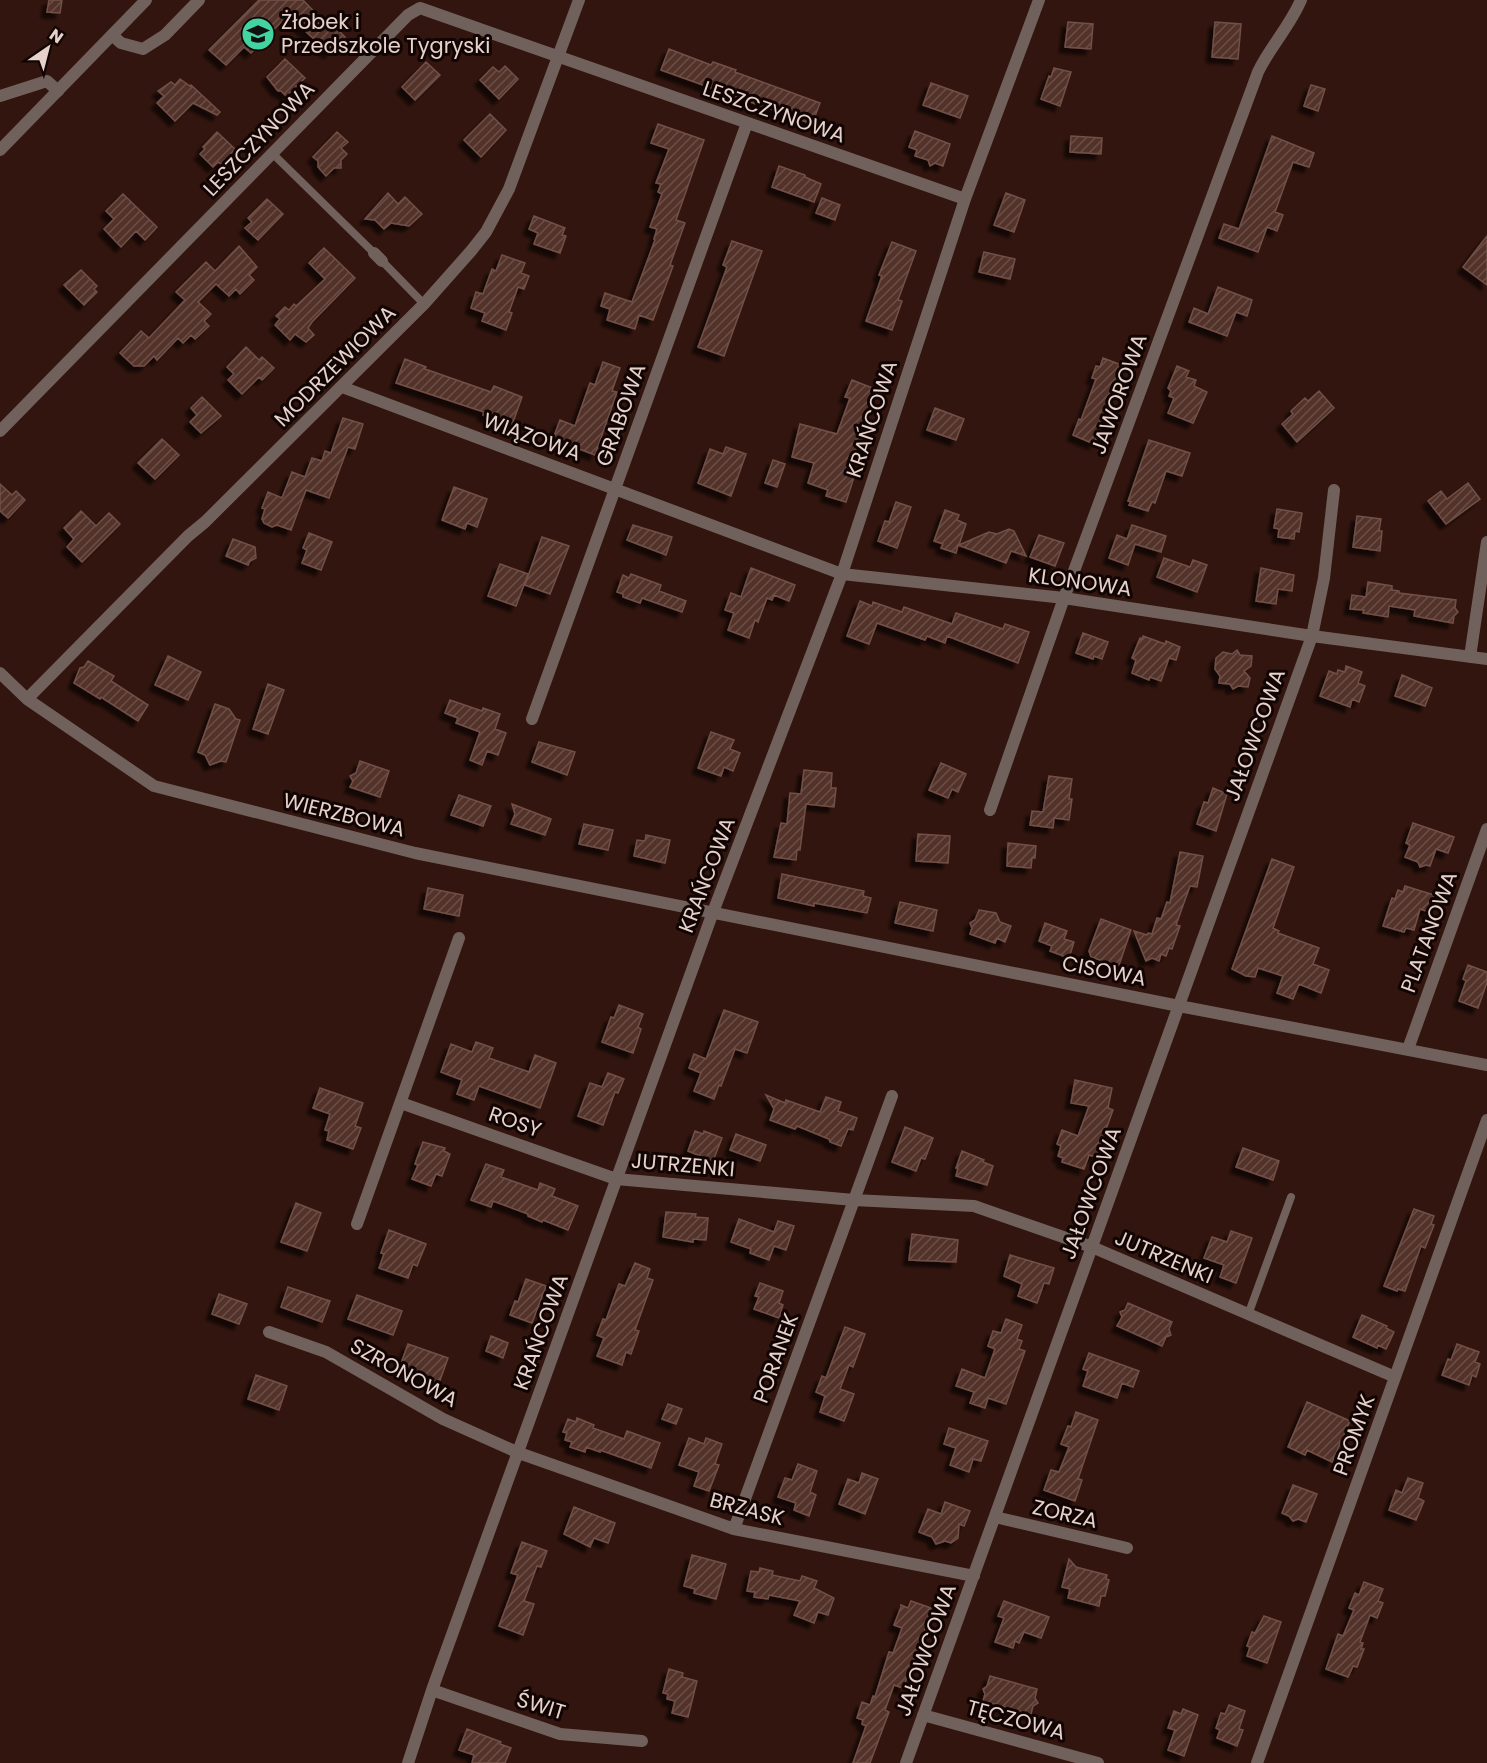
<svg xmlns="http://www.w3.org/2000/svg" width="1487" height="1763" viewBox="0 0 1487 1763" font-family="Poppins,sans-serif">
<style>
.building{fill:url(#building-hatch);stroke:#725047;stroke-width:1.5;filter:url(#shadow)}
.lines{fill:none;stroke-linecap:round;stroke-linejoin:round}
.service{stroke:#71615d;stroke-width:8}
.minor{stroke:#71615d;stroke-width:12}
.tertiary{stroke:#71615d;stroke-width:12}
.labels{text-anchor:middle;stroke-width:6;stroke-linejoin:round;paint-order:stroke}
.poi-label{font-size:21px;fill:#e6d1cc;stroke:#110503;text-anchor:start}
.street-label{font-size:21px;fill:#e6d1cc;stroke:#110503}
</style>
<defs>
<pattern id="building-hatch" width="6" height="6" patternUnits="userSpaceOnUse" patternTransform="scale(1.5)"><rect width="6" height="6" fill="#52322a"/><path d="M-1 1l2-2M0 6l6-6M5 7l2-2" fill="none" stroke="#6b4f48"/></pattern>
<filter id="shadow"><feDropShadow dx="-5.5" dy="5.5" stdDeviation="1.5" flood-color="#0009"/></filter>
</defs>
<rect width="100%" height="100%" fill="#32150e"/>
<path class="building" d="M49 0H62L60 13 47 12Z
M259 0H303L324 22 327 19 345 37 329 53 288 15 251 53 244 47 226 65 209 50Z
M1068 22 1093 24 1091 49 1065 47Z
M1215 22 1241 24 1238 59 1212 57Z
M669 49 711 65 713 62 736 70 735 72 820 103 812 124 661 70Z
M285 59 305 78 286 96 281 91H278L267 77Z
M426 62 440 75 415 100 402 87Z
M505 66 518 79 499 99 480 80 493 67 499 72Z
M1054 68 1071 72 1060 106 1041 99 1049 76 1051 77Z
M180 79 190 86 191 85 220 112 217 115 193 103 175 121 157 103 164 96 158 91 171 82 175 85Z
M931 83 968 96 960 118 923 105Z
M1311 85 1325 89 1318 111 1304 106Z
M490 114 506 130 481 157 464 140Z
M658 124 704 140 676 220 685 223 670 265 673 266 653 320 639 315 635 329 607 320 610 309 601 306 605 293 632 302 655 240 654 239 657 229 650 227 662 194 658 192 661 184 656 183 669 149 651 143Z
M915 131 950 144 943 166 935 163 930 166 928 160 915 156 917 150 909 147Z
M217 132 235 149 221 164 218 162 213 167 200 154 205 149 203 147Z
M337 132 348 142 341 148 347 154 341 160V168H334L326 176 318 167V161L313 157Z
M1071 136 1102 138 1101 154 1070 152Z
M1272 136 1314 153 1309 167 1293 162 1275 212 1283 215 1277 231 1267 227 1258 252 1219 238 1224 224 1239 229Z
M779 166 805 175V177L821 184 814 202 772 187Z
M388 193 398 204 405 197 422 214 409 226 391 223 384 229 375 220 365 219Z
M1006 193 1025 200 1014 232 994 225Z
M123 194 157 227 145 240 136 231 121 247 104 229 114 219 106 211Z
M822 198 840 205 835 220 816 213Z
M267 199 283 214 258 240 245 228 252 222 248 218Z
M534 216 565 228 562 235 566 236 560 253 534 244 538 233 529 229Z
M1487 236V285L1463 267Z
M732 241 762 251 724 356 698 347 727 267 723 265Z
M892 242 916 251 898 300 902 301 892 330 866 321 882 276 879 275Z
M239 246 257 267 249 275 254 280 240 294 236 289 229 296 216 284 198 302 211 314 204 321 209 326 195 339 191 335 183 343 178 338 157 360 154 356 144 366H134L120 353 141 331 149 338 185 300 176 292 206 262 215 271Z
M324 248 355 278 312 322 308 328 314 335 306 342 295 334 290 340 275 325 280 319 276 316 285 307 289 310 294 304 296 306 325 279 309 263Z
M984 252 1015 259 1010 279 979 272Z
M502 255 525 263 521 273 529 276 524 289 518 287 509 312 512 313 506 330 482 321 485 313 471 308 476 292 483 294 492 269 496 271Z
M81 270 97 286 94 289 97 292 84 305 64 285Z
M1218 287 1252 300 1247 316 1236 312 1227 336 1189 322 1194 308 1208 314Z
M246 347 259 360 262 357 274 368 262 380 259 377 242 394 228 380 234 374 227 367Z
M1103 358 1124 366 1094 444 1073 435 1079 419 1081 420 1096 379 1092 378 1096 366 1100 367Z
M405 359 426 367 425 369 491 392 494 386 522 397 512 425 483 415 484 412 396 383Z
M603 362 620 368 612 391 617 392 595 455 553 439 560 420 575 426 590 383 595 385Z
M1177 366 1189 371 1186 377 1196 380 1194 386 1207 392 1193 423 1168 413 1174 398 1169 396 1171 391 1168 388Z
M852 380 875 389 869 405 872 407 851 472 855 474 846 502 826 496 828 490 808 483 814 463 792 457 800 424 837 434 850 398 845 397Z
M1319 391 1334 408 1297 442 1282 424 1293 414 1291 411 1305 398 1308 401Z
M202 397 221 416 201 433 190 422 197 415 191 408Z
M935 408 964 419 956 440 927 430Z
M343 418 363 424 355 449 348 447 329 498 306 490 291 530 277 525 272 527 264 523 262 519 265 509 262 508 268 492 282 498 292 472 305 477 312 458 322 461 325 451 331 453Z
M162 439 179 455 155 479 138 463Z
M1149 440 1190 453 1182 476 1166 471 1155 503 1152 502 1148 511 1129 505 1131 502 1128 501Z
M726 447 746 454 731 496 698 483 710 449 723 454Z
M773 460 785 464 777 487 765 483Z
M1468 483 1480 499 1446 524 1428 501 1441 491 1447 499Z
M0 484 12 495 16 491 25 500 8 518 0 511Z
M454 487 487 499 477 527 467 523 465 529 442 520Z
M896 502 911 507 897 548 878 541 885 521 889 522Z
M1277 509 1302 513 1299 532 1295 531 1294 539 1278 537 1279 529 1274 528Z
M945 510 959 515 957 520 966 524 959 545 989 532 997 534 1009 529 1014 531 1026 556 1011 551 1006 563 958 545 956 553 941 548 943 544 934 541Z
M81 511 96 526 109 513 120 524 82 562 67 547 74 539 64 528Z
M1357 516 1381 519 1379 531H1382L1380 551 1353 547Z
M633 525 672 537 666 555 627 540Z
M1132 525 1166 536 1161 552 1135 544 1128 565 1109 558 1117 535 1127 539Z
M309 533 332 542 321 570 302 563 307 550 303 548Z
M1039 535 1064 543 1055 566 1030 557Z
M542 537 569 546 550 594 525 585Z
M233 539 255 547 256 558 250 561 248 565 226 556Z
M1164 558 1190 567 1193 560 1207 565 1197 592 1157 577Z
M500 564 528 574 516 606 488 596Z
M751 568 795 585 789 601 774 595 772 600 767 598 758 622 755 620 749 638 728 630 734 613 725 610 731 593 741 597Z
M1261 568 1294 575 1292 591 1278 589 1276 604 1256 601Z
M631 574 661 585 659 591 686 601 682 612 642 598 640 603 623 597V594L617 592 623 575 629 578Z
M1368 582 1392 586V590L1399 591V593L1456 600 1455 608 1458 612 1454 616 1453 623 1414 616 1415 610 1389 606 1388 617 1363 613 1364 610 1350 609 1352 595 1366 597Z
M860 601 872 606 873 602 902 612 904 607 952 624 956 613 1003 629 1005 624 1029 632 1018 663 947 636 945 643 927 636 925 640 877 623 869 644 847 636Z
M1083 633 1108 642 1102 659 1094 656 1093 659 1076 653Z
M1143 636 1165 644 1166 641 1180 647 1176 660 1169 658 1161 681 1150 677 1149 680 1132 673 1136 660 1132 658 1140 638 1142 639Z
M1237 650 1240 655 1252 656 1251 666 1244 671 1250 678 1248 687 1238 686 1233 689 1230 684 1219 683 1220 676 1215 669 1216 658 1223 652 1232 654Z
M168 656 201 672 188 700 155 685Z
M88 661 114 676 111 681 148 705 138 721 101 697 100 699 74 683 80 668 84 667Z
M1346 666 1362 672 1358 683 1365 686 1359 702 1352 699 1350 707 1320 696 1329 671 1337 674 1338 670 1345 672Z
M1402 675 1432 688 1425 706 1395 696Z
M268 684 284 690 268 734 253 729Z
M450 700 482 711 483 708 500 714 495 729 506 733 498 755 487 751 482 765 470 760 480 732 456 723 458 718 445 713Z
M215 704 229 709 236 719 240 720 226 762 221 761 210 765 205 755 198 752Z
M711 732 734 740 730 749 740 753 733 771 724 767 721 776 698 768Z
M539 742 575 752 567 775 532 762Z
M360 761 389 771 380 797 350 787 353 781 350 776 356 773Z
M941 763 966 774 958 792 952 789 948 798 929 790Z
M804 770 832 773 831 788H836L834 807 806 804 800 850H797L796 860 774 857 781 823 787 824 790 793 801 794Z
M1049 776 1072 779 1069 799H1072L1069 820 1054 818 1053 828 1030 825 1032 811 1043 812Z
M1213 788 1227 794 1216 831 1197 824 1204 802 1208 803Z
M459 795 491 806 483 826 451 815Z
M512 804 551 819 545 835 511 824 515 814Z
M1413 823 1454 837 1448 853 1436 849 1430 866 1426 865 1420 867 1418 862 1405 857 1410 845 1406 843Z
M584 824 613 830 608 850 579 844Z
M918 834 950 836 948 863 916 861Z
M646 835 670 840 665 863 634 856 637 840 645 841Z
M1008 843 1036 846 1035 858H1032L1031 868 1007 866Z
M1180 852 1203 856 1197 887 1190 886 1176 925 1180 926 1172 949 1169 948 1166 956 1161 954 1159 961 1152 958 1146 961 1134 931 1147 935 1148 933 1152 934 1157 918 1161 919 1167 902 1170 903Z
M1272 859 1294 867 1273 928 1279 931 1278 933 1319 948 1313 964 1329 970 1321 993 1299 984 1293 999 1277 993 1283 976 1258 968 1255 977 1246 976 1232 969Z
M782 874 864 891 863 896 871 898 867 913 814 903V906L778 898Z
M1405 886 1434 895 1429 912 1420 909 1414 930 1406 928 1404 932 1383 926 1392 898 1395 899 1398 890 1403 892Z
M428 888 463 895 459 916 424 909Z
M900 902 937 910 933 931 895 923Z
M979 910 996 913 1000 922 1011 926 1005 942 997 938 995 943 970 934 972 928 970 923 975 920Z
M1101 919 1131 930 1117 971 1104 966 1106 962 1091 957 1089 951Z
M1045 923 1067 931 1064 939 1074 942 1069 958 1050 951 1052 946 1039 941Z
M1468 965 1487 972V982L1478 1008 1459 1001 1466 981 1463 979Z
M619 1005 643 1014 638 1027 641 1029 633 1053 602 1042 611 1017 614 1018Z
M724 1010 758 1022 747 1053 735 1049 721 1086 719 1085 714 1099 694 1091 701 1073 689 1068 694 1054 706 1059Z
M476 1042 493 1048 489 1058 529 1072 535 1055 556 1063 540 1108 479 1086 474 1100 457 1094 462 1080 441 1072 451 1044 472 1052Z
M608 1073 624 1079 618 1093 615 1092 603 1125 578 1116 590 1083 602 1087Z
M1075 1080 1112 1088 1108 1108 1113 1110 1096 1157 1089 1155 1084 1169 1062 1162 1063 1158 1058 1156 1061 1146 1057 1144 1062 1130 1078 1136 1089 1106 1071 1103Z
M320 1088 363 1103 355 1126 361 1128 353 1149 327 1140 329 1131 325 1130 330 1114 313 1108Z
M766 1095 785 1103 786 1100 820 1112 826 1097 841 1102 838 1111 857 1118 853 1130 848 1129 841 1146 830 1142 829 1139 797 1126 795 1129 770 1120 774 1109Z
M905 1127 933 1138 925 1159 921 1158 916 1171 892 1162Z
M695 1131 703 1134 704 1131 722 1138 713 1161 688 1151Z
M736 1134 766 1145 760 1161 730 1150Z
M423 1142 445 1148 444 1151 450 1154 442 1176 436 1174 431 1186 412 1179 418 1165 415 1164Z
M1243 1148 1279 1161 1273 1180 1236 1167Z
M962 1151 984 1160 983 1162 993 1166 987 1185 956 1176 958 1168H956Z
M486 1164 504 1170 501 1177 538 1190 540 1183 555 1189 552 1196 578 1206 568 1230 543 1220 542 1222 528 1216V1214L493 1201 491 1207 471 1200Z
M296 1203 321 1213 307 1251 281 1242Z
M1414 1209 1434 1216 1431 1224 1434 1225 1425 1248 1421 1246 1405 1291 1398 1289 1397 1291 1384 1286Z
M666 1212 696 1214 695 1217 708 1218 706 1240 693 1239V1242L663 1237Z
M739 1219 774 1232 778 1221 794 1226 786 1250 774 1246 769 1260 750 1253 751 1249 731 1242Z
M389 1230 426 1244 417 1266 413 1264 408 1278 379 1268 384 1254 381 1253Z
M1231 1231 1252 1238 1236 1283 1220 1277 1224 1265 1204 1258 1212 1237 1227 1242Z
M912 1234 958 1240 956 1262 909 1260Z
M1010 1255 1054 1268 1049 1284 1044 1283 1037 1303 1018 1296 1022 1284 1004 1276Z
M635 1263 650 1269 647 1278 653 1280 635 1330 639 1331 631 1354 626 1352 622 1365 597 1356 604 1338 597 1335 603 1319 606 1320 619 1284 625 1286Z
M526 1279 546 1286 532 1323 510 1315 515 1301 518 1302Z
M760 1283 783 1291 779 1303 783 1305 779 1318 754 1309 759 1297 755 1296Z
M288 1287 330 1301 322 1322 281 1307Z
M219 1294 247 1304 239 1324 212 1314Z
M357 1295 402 1311 393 1335 348 1319Z
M1128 1303 1172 1322 1169 1329 1171 1335 1166 1337 1162 1346 1117 1326 1122 1317 1120 1312 1125 1310Z
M1362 1315 1387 1326 1386 1328 1394 1332 1386 1349 1378 1345 1377 1348 1353 1337Z
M1006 1319 1022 1325 1017 1339 1022 1341 1019 1349 1025 1351 1006 1404 988 1398 985 1408 970 1403 974 1392 956 1386 962 1369 985 1378 995 1349 988 1346 993 1331 1001 1333Z
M845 1327 865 1334 853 1367 849 1365 840 1389 854 1394 844 1421 820 1412 825 1396 816 1392 822 1376 826 1378Z
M491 1336 508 1343 503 1358 486 1351Z
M408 1344 448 1358 439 1383 399 1369Z
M1457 1344 1479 1352 1475 1362 1480 1364 1476 1377 1472 1375 1469 1385 1442 1375 1448 1359 1451 1360Z
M1089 1353 1139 1371 1133 1387 1122 1383 1117 1398 1083 1386 1088 1371 1083 1369Z
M256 1375 287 1386 279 1410 248 1399Z
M1307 1402 1350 1421 1332 1462 1307 1450 1305 1455 1288 1447Z
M668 1404 682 1409 676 1424 662 1419Z
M1076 1412 1098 1420 1078 1479 1082 1480 1075 1501 1044 1490 1051 1470 1059 1472 1069 1447 1061 1444 1068 1426 1071 1427Z
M577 1418 594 1425 593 1428 624 1439 627 1431 660 1443 651 1468 600 1450V1452L586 1447 585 1452 570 1447 572 1442 565 1440 567 1433 563 1432 568 1419 576 1422Z
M949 1428 988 1441 981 1461 973 1459 969 1472 950 1465 956 1448 944 1444Z
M689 1438 704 1444 706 1438 722 1444 715 1464 719 1465 709 1491 694 1486 699 1472 679 1465Z
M798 1464 817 1471 810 1492 816 1495 809 1516 794 1510 796 1503 778 1497 785 1478 792 1480Z
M862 1473 878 1479 865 1514 839 1504 848 1479 859 1483Z
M1408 1478 1423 1483 1418 1498 1424 1501 1416 1520 1389 1510 1396 1490 1402 1493Z
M1293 1485 1317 1494 1306 1522 1298 1519 1293 1521 1289 1516 1282 1513Z
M945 1502 970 1511 964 1526 959 1524 958 1538 951 1543 945 1541 936 1544 932 1537 919 1532 928 1509 941 1514Z
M574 1507 615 1523 608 1543 594 1538 590 1547 564 1534Z
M522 1542 547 1551 541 1567 537 1566 524 1601 534 1604 523 1635 499 1626 518 1575 511 1573Z
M692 1555 726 1564 716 1599 694 1593 695 1589 684 1586Z
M1069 1559 1076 1567 1107 1575 1106 1579 1109 1580 1105 1596H1101L1099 1606 1068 1598 1070 1589 1062 1587Z
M760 1568 773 1571 772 1575 800 1581 802 1576 817 1581 814 1588 834 1598 828 1615 818 1612 814 1623 794 1615 800 1601 769 1595 768 1599 754 1597 755 1592 747 1591 751 1571 759 1572Z
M1364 1582 1383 1589 1378 1601 1383 1603 1377 1618 1370 1615 1360 1642 1363 1643 1361 1649H1364L1357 1667 1353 1666 1348 1677 1326 1669 1338 1634 1343 1636 1354 1610 1349 1608 1355 1593 1359 1595Z
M911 1601 931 1608 925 1626 926 1627 903 1688 894 1685 885 1710 889 1712 870 1763H853L866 1726 862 1724 863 1720 857 1718 862 1702 870 1705 873 1696 875 1697 889 1652 893 1653 902 1628 894 1625 901 1607V1605L908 1608Z
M1004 1601 1049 1617 1041 1638 1024 1632 1019 1643 1015 1641 1013 1648 995 1642 1004 1618 998 1616Z
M1264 1616 1281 1622 1267 1663 1247 1656 1250 1647 1247 1646 1252 1632 1255 1633Z
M669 1669 683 1673 682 1677 697 1681 688 1717 672 1713 675 1701 667 1699 668 1694 663 1693Z
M990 1676 1037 1689 1035 1698 1038 1703 1033 1706 1031 1714 983 1701 985 1694 983 1689 987 1686Z
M1229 1705 1245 1711 1239 1729 1243 1730 1237 1746 1217 1738 1220 1730 1216 1728 1221 1713 1225 1714Z
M1183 1709 1198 1715 1184 1756 1168 1750 1175 1730 1168 1728 1174 1711 1181 1714Z
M467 1729 501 1742 500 1744 511 1748 505 1763H472L474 1755 459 1750Z"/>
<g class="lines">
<path class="service" d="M272 153 374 253
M382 261 424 304
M1248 1315 1291 1197"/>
<path class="minor" d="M112 35 121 43 143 49 165 35 199 0
M0 96 47 81 58 91
M374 253 382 261
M342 387 842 574 1064 598 1312 636 1487 659
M0 431 408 15 420 8 965 199
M1470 657 1487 542
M0 673 27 699 154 786 415 853 1179 1006 1487 1065
M27 699 188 536 205 522 424 304 471 251 486 232 509 189 579 0
M532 719 747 123
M990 810 1064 598 1258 72C1270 47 1290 26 1301 0
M1408 1049 1487 829
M401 1103 616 1179 854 1200 974 1206 1092 1247 1395 1377
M357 1224 459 938
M269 1332 326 1352 443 1419 519 1453 734 1529 974 1576
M995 1517 1127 1548
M734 1529 892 1096
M432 1690 560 1734 642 1741
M923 1715 1098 1763
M408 1763 432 1690 713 912 842 574 965 199 1039 0
M906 1763 1312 636 1324 578 1334 490
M1257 1763 1487 1120"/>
<path class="tertiary" d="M0 150 146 0"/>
</g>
<defs>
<symbol id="school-disc" viewBox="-11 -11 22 22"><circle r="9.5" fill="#42d4a1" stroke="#110503"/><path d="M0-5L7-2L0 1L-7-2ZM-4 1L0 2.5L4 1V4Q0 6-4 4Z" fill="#111"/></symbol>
</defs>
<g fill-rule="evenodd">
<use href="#school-disc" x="239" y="15" width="38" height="38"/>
</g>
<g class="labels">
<g class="poi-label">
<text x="281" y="29">Żłobek i<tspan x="281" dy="24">Przedszkole Tygryski</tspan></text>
</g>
<g class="street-label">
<text transform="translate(774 112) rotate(19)" y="7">LESZCZYNOWA</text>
<text transform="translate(259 139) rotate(-46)" y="7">LESZCZYNOWA</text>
<text transform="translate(335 366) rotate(-45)" y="7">MODRZEWIOWA</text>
<text transform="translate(1119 394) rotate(-70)" y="7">JAWOROWA</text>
<text transform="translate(621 415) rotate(-70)" y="7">GRABOWA</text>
<text transform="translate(872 419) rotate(-72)" y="7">KRAŃCOWA</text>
<text transform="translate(532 437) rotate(20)" y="7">WIĄZOWA</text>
<text transform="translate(1080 582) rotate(8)" y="7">KLONOWA</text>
<text transform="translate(1255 735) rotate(-70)" y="7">JAŁOWCOWA</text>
<text transform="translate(344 815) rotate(14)" y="7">WIERZBOWA</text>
<text transform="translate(707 875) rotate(-69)" y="7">KRAŃCOWA</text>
<text transform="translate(1429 932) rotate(-70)" y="7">PLATANOWA</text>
<text transform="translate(1104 971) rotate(11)" y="7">CISOWA</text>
<text transform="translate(515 1122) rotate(19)" y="7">ROSY</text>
<text transform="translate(683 1165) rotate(5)" y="7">JUTRZENKI</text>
<text transform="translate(1091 1193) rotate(-70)" y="7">JAŁOWCOWA</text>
<text transform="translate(1164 1257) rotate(23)" y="7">JUTRZENKI</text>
<text transform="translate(541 1332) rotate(-70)" y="7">KRAŃCOWA</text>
<text transform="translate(776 1358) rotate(-70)" y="7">PORANEK</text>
<text transform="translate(404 1373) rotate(29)" y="7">SZRONOWA</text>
<text transform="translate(1354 1435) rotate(-70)" y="7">PROMYK</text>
<text transform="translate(747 1509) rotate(15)" y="7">BRZASK</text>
<text transform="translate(1065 1514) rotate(13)" y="7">ZORZA</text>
<text transform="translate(926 1650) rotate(-70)" y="7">JAŁOWCOWA</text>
<text transform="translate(541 1706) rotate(17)" y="7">ŚWIT</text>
<text transform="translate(1016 1720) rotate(15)" y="7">TĘCZOWA</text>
</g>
</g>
<g transform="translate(48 48) rotate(35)" stroke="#110503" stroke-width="4.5" paint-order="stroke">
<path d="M0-4.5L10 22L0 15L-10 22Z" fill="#e6d1cc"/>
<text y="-9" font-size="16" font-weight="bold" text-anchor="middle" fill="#e6d1cc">N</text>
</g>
</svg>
